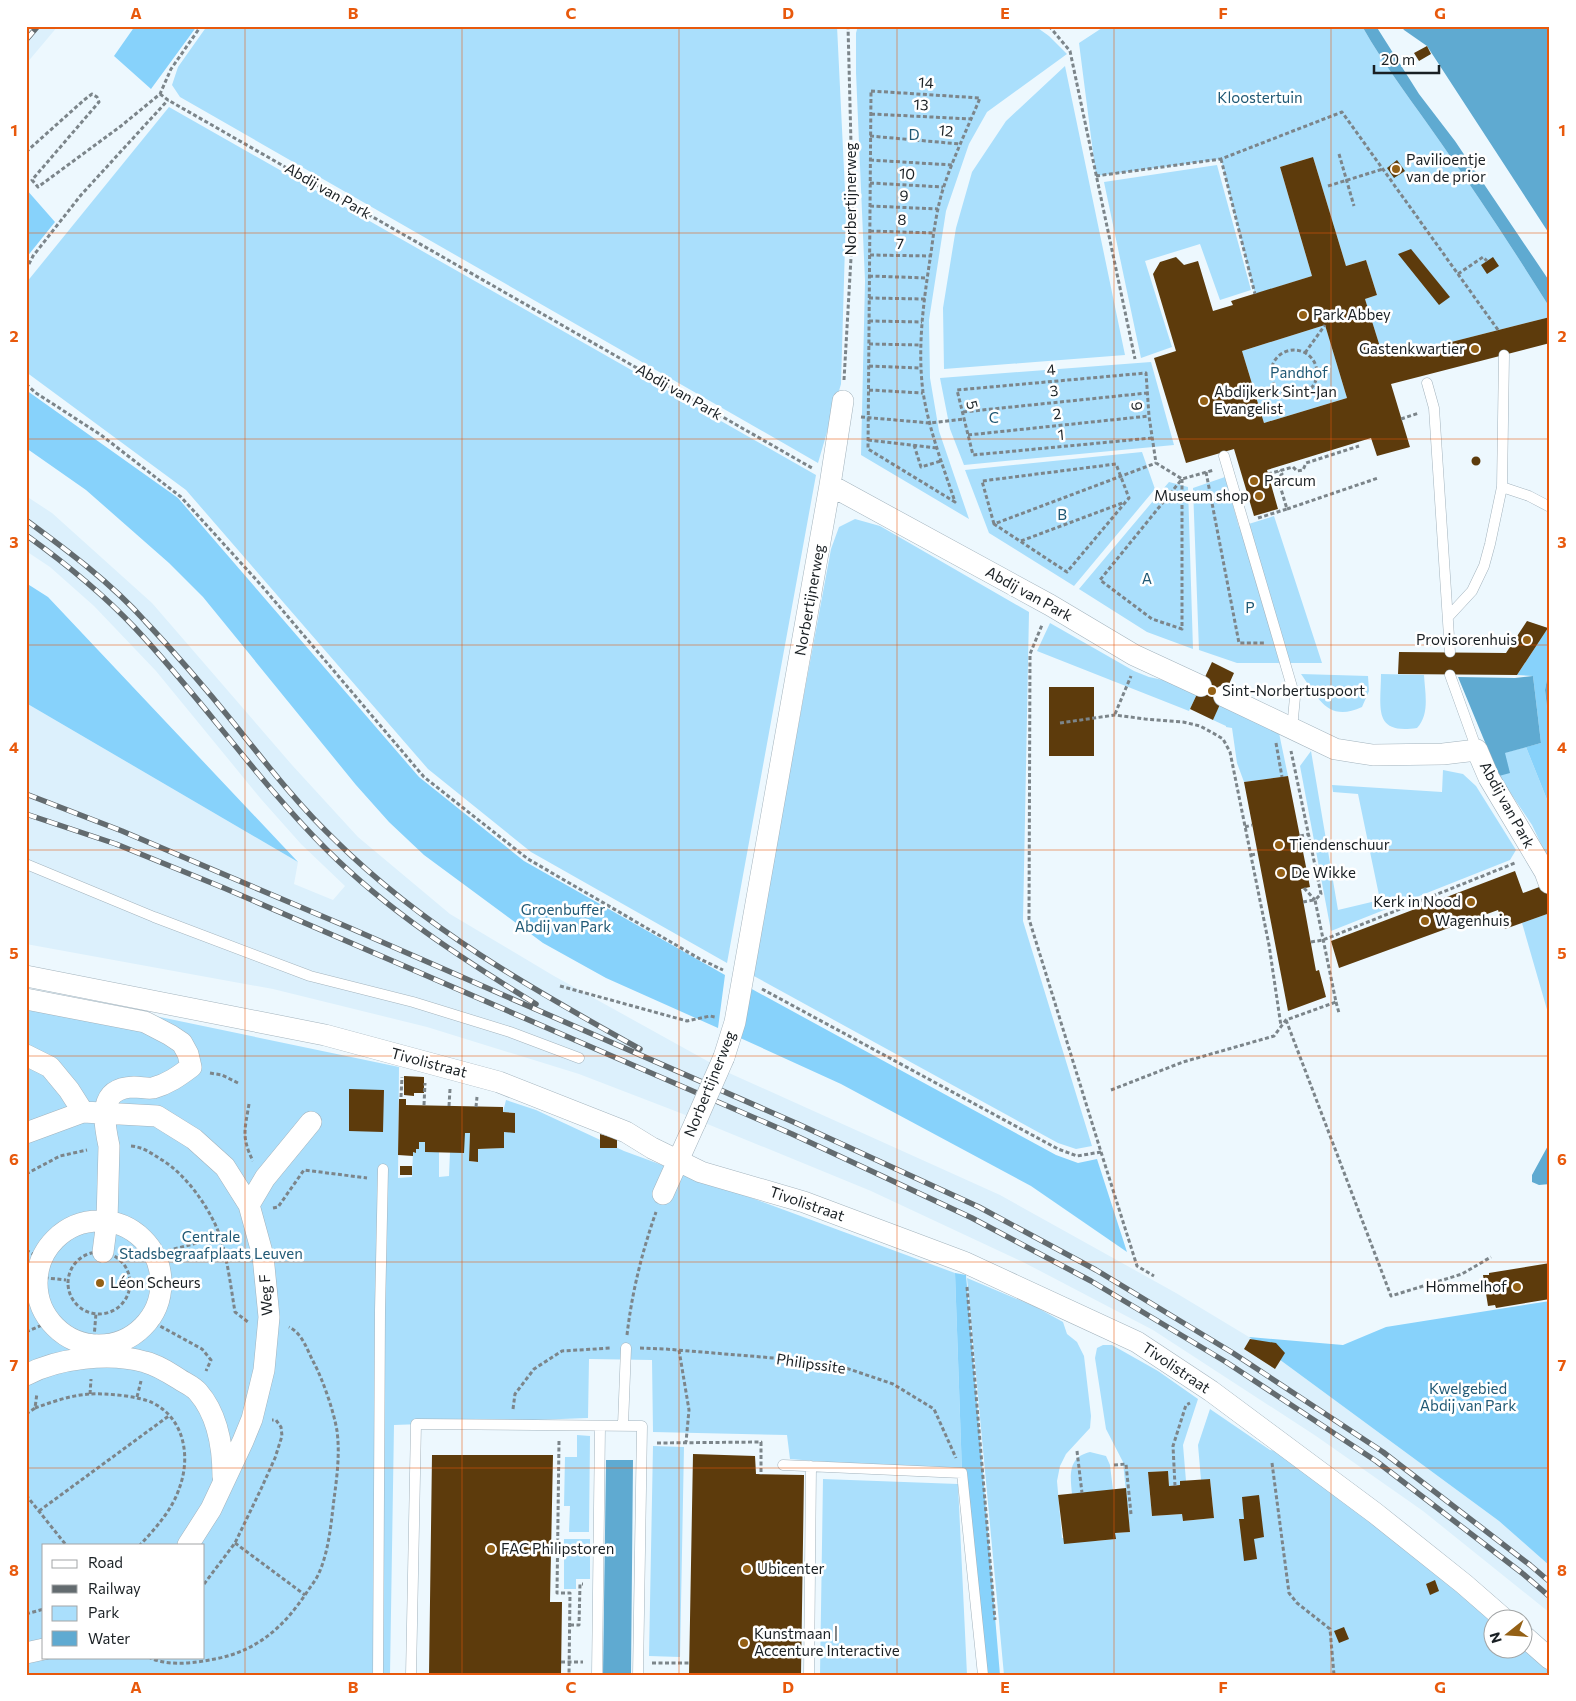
<svg xmlns="http://www.w3.org/2000/svg" width="1576" height="1701" viewBox="0 0 1576 1701" font-family="Commissioner,sans-serif">
<style>
.built{fill:#dcf0fc}
.green{fill:#aadffc;fill-rule:evenodd}
.forest{fill:#87d2fb}
.water{fill:#5faad1}
.building{fill:#5d3b0c;fill-rule:evenodd}
.lines{fill:none;stroke-linecap:round;stroke-linejoin:round}
.lane-casing{stroke:#a3b3bd;stroke-width:11}
.street-casing{stroke:#a3b3bd;stroke-width:22}
.path{stroke:#7c858a;stroke-width:3;stroke-dasharray:4 2.5;stroke-linecap:butt}
.lane{stroke:#fff;stroke-width:10}
.street{stroke:#fff;stroke-width:21}
.rail-casing{stroke:#636b6f;stroke-width:5.5}
.rail{stroke:#fff;stroke-width:4;stroke-dasharray:11;stroke-linecap:butt}
.street-bridge-casing{stroke:#a3b3bd;stroke-width:22;stroke-linecap:butt}
.street-bridge{stroke:#fff;stroke-width:21}
.grid{fill:none;stroke:#e8590c;stroke-width:1;stroke-opacity:0.55}
.poi-dot{fill:#946015;stroke:#fff;stroke-width:2}
.labels{text-anchor:middle;stroke-width:5;stroke-linejoin:round;paint-order:stroke}
.street-label{font-size:15px;fill:#1a2024;stroke:#fff}
.park-label{font-size:15px;fill:#205975;stroke:#fff}
.poi-label{font-size:15px;fill:#1a2024;stroke:#fff;text-anchor:start}
.neatline{fill:none;stroke:#e8590c;stroke-width:2}
.grid-label{font-size:16px;text-anchor:middle;font-weight:bold;fill:#e8590c}
</style>
<rect width="100%" height="100%" fill="#edf8fe"/>
<path class="built" d="M26 26H58L26 64Z
M26 496 52 513 152 603 292 765 358 837 450 914 554 976 729 1073 1000 1195 1176 1293 1249 1337 1499 1521 1550 1566V1613L1423 1511 1316 1436 1153 1330 1023 1262 871 1191 683 1114 579 1074 427 1027 273 989 26 944V703L298 862 294 884 333 900 345 886 301 844 261 799 156 671 94 606 50 567 26 551Z"/>
<path class="green" d="M207 26H837L846 211 841 384 818 463 180 97 172 85 178 67Z
M858 26H1035L1049 36 1067 54 987 112 969 144 946 211 929 320 930 378 939 431 969 519 861 455 865 281 856 73V33Z
M1105 26H1362C1385 67 1414 104 1441 143 1479 197 1515 252 1550 308V317L1400 355 1397 346 1381 350 1365 299 1377 295 1366 260 1346 266 1313 157 1280 167 1312 276 1255 294 1221 159 1096 176 1079 43Z
M1065 66 1125 355 944 369 943 308 956 228 972 172 1006 121Z
M169 107 816 475 727 963 531 852 428 769 186 490 26 372V283Z
M1217 165 1251 290 1220 300 1200 244 1145 261 1172 347 1141 358 1104 182Z
M1325 325 1347 398 1264 423 1242 351Z
M1151 362 1174 445 964 465 950 429 940 378Z
M1142 452 1155 489 1074 586 989 533 965 470Z
M1225 477 1239 527 1274 516 1322 663H1237L1199 650 1193 488Z
M1169 482 1188 487 1193 649 1147 632 1079 589Z
M855 519 880 526 1029 612 1023 921 1092 1146 1076 1149 1058 1143 752 975 831 549 839 527Z
M1050 623 1134 671 1149 677 1163 680 1197 694 1189 711 1037 651Z
M1301 674 1368 676 1369 691 1362 707C1328 723 1318 698 1301 674Z
M1381 674 1424 675C1425 693 1430 714 1417 728 1372 735 1381 707 1381 674Z
M1220 703 1279 733 1288 776 1244 782 1237 763 1232 728 1226 727V726L1213 720Z
M1526 747 1550 807V863L1532 825 1499 776 1504 753Z
M1311 751 1338 910 1380 900 1358 794 1333 792 1332 785 1442 792 1443 770 1463 774 1476 786 1516 850 1510 860 1331 931 1300 766Z
M1550 913V1020L1522 923Z
M26 989 399 1067 398 1178 412 1177 413 1152 416 1153V1149H419V1142H425L439 1152V1177L449 1176 450 1152 465 1133H470L469 1161 477 1162 478 1149 503 1148 504 1132H515V1113L503 1112 506 1100 536 1110 624 1151 955 1273 962 1473 790 1459 787 1435 653 1432 652 1360 589 1359 588 1418 394 1425 390 1675H26ZM44 1545H204V1657H44Z
M967 1278 1036 1307 1063 1322 1067 1334 1077 1342 1084 1356 1091 1416 1090 1428 1066 1454 1060 1466 1057 1481 1062 1538 1097 1541 1115 1539V1533L1130 1532 1123 1462 1106 1429 1095 1358 1097 1348 1103 1345H1112L1158 1371 1198 1399 1183 1445 1186 1481 1180 1485 1169 1486 1168 1471 1148 1472 1152 1516 1182 1514 1183 1521 1214 1518 1210 1479 1201 1480 1198 1445 1210 1409 1270 1450 1282 1452 1494 1618V1648H1524L1550 1665V1675H1004Z
M577 1435 590 1436 589 1532H569L570 1506H564L565 1457H577Z
M653 1446 684 1447 680 1657 649 1656Z
M1090 1452 1106 1456 1110 1465 1113 1490 1072 1494C1070 1475 1068 1457 1090 1452Z
M823 1479 958 1484 967 1675H820Z
M564 1539H590V1579H576V1589H564Z"/>
<path class="forest" d="M135 26H197L151 89 114 56Z
M26 189 55 222 26 258Z
M26 390 178 498 419 777 524 861 725 975 718 1028 606 978 543 943 424 855 389 822 356 785 203 597 169 563 86 490 26 448Z
M26 583 48 597 298 862 26 703Z
M1548 628 1550 629V663L1545 690 1550 735V807L1526 747 1541 743 1533 676 1517 675Z
M750 988 1056 1155 1078 1163 1097 1159 1127 1252 1031 1186 841 1084 738 1037Z
M955 1273 966 1275 1000 1675H982L962 1473Z
M1550 1301V1566L1499 1521 1249 1337 1343 1345 1386 1327Z"/>
<path class="water" d="M1362 26H1376L1419 94 1455 141 1550 282V308C1515 252 1479 197 1441 143 1414 104 1385 67 1362 26Z
M1401 26H1550V235L1427 46 1404 30Z
M1550 663V734L1545 690Z
M1533 676 1541 743 1505 753 1510 773 1499 776 1458 677 1515 678Z
M1550 1142V1184L1539 1185 1532 1182V1175Z
M606 1460H633L631 1675H603Z"/>
<path class="building" d="M1427 46 1431 54 1419 61 1414 53Z
M1313 157 1346 266 1366 260 1377 295 1365 299 1381 350 1397 346 1400 355 1550 317V343L1391 384 1410 447 1377 456 1371 438 1267 470 1278 509 1254 516 1234 449 1186 463 1154 358 1176 351 1153 274 1160 262 1176 257 1184 265 1198 261 1213 311 1233 305 1231 301 1312 276 1280 167ZM1325 325 1347 398 1264 423 1242 351Z
M1397 160 1405 171 1394 178 1387 168Z
M1411 249 1450 297 1439 305 1398 254Z
M1493 257 1499 266 1487 274 1481 265Z
M1471.5 461a4.5 4.5 0 1 1 9 0a4.5 4.5 0 1 1-9 0Z
M1527 621 1548 628 1517 675 1398 674 1399 652 1506 653Z
M1212 662 1234 673 1213 720 1190 709Z
M1049 687H1094V756H1049Z
M1288 776 1310 887 1301 889 1316 971 1319 970 1326 997 1288 1011 1244 782Z
M1515 871 1523 893 1550 883V913L1505 929 1498 910 1339 968 1331 941Z
M404 1076 424 1077V1093H414V1096L404 1095Z
M349 1089 384 1090 383 1132 349 1131Z
M399 1099H406V1105L503 1107V1112L515 1113V1133L504 1132V1148L478 1149V1162L469 1161 470 1133H465L464 1153 425 1152V1142H419V1149H416V1153L413 1152V1156L398 1155Z
M600 1134 617 1139V1148H600Z
M400 1166H412V1175H400Z
M1550 1263V1299L1496 1308 1495 1305 1488 1306 1483 1275H1489V1273Z
M1250 1339 1276 1343 1285 1353 1275 1369 1244 1349Z
M693 1454 755 1456 756 1474 804 1475 801 1675H689Z
M432 1455H553L550 1602H562L561 1675H429Z
M1168 1471 1169 1486 1180 1485V1481L1210 1479 1214 1518 1183 1521 1182 1514 1152 1516 1148 1472Z
M1126 1488 1130 1532 1115 1533 1116 1539 1064 1544 1058 1495Z
M1259 1495 1264 1537 1254 1539 1257 1559 1244 1561 1239 1519H1244L1242 1497Z
M1435 1580 1439 1591 1430 1595 1426 1584Z
M1344 1627 1349 1639 1339 1643 1334 1631Z"/>
<g class="lines">
<defs>
<path id="lane" d="M1427 383 1434 408 1450 652
M1224 456 1295 697 1292 729
M1502 487 1529 496 1550 507
M1448 617 1472 591 1484 566 1490 544 1502 487 1504 355
M1450 675 1477 750
M26 864 154 917 310 976 413 1002 510 1032 579 1058
M623 1425 626 1348
M783 1465 962 1473 983 1675
M378 1675 380 1311 383 1169
M411 1675 416 1424 642 1426 638 1675
M597 1675 600 1426
M809 1675 811 1466"/>
<path id="street" d="M830 485 1050 605 1134 655 1201 686
M1224 696 1335 749 1373 755 1443 754 1477 750 1489 778 1545 872 1549 883
M26 976 325 1035 499 1082 626 1132 652 1148 701 1172 804 1202 964 1262 1137 1342 1211 1391 1375 1513 1464 1584 1503 1618
M26 999 145 1022 170 1035 182 1043 188 1054 191 1067C179 1076 168 1084 153 1088 147 1089 141 1087 134 1087 98 1088 103 1119 109 1146L107 1221 103 1252
M26 1055 50 1067 69 1090 83 1112
M724 1057 735 1022 830 485 843 401
M26 1133 83 1112 157 1116 194 1139 225 1167 249 1205 263 1256 269 1317 264 1370 252 1419 243 1441 211 1509 188 1545
M663 1194 695 1123
M249 1205 265 1178 311 1122
M37 1283a62 62 0 1 1 124 0a62 62 0 1 1-124 0Z
M26 1375C58 1358 110 1352 145 1362 157 1365 168 1372 179 1379 185 1383 193 1386 198 1392 218 1415 223 1448 223 1477
M1524 1636 1550 1659
M26 1653 44 1649"/>
</defs>
<use href="#lane" class="lane-casing"/>
<use href="#street" class="street-casing"/>
<path class="path" d="M1049 26 1070 51 1135 359
M871 91 980 98C968 127 954 156 944 186 937 207 934 230 931 253 924 298 917 346 923 392 929 430 943 466 955 502L868 449Z
M160 94 168 100 812 468
M871 114 971 119
M870 136 960 144
M26 152 84 100 92 94 97 97 99 102 32 180 38 187 121 126 160 94 171 69 201 26
M1339 154 1354 206
M1221 159 1255 294
M870 160 952 165
M1096 176 1221 159 1342 112 1498 330
M870 183 943 187
M1328 186 1383 169
M870 206 938 209
M870 231 934 233
M870 255 930 256
M26 270 33 256 81 195 168 100
M1458 274 1483 257 1487 261
M869 276 927 278
M869 298 925 299
M869 321 922 322
M869 344 921 345
M1271 373a23 23 0 1 1 46 0a23 23 0 1 1-46 0Z
M1305 353 1325 325
M869 366 921 368
M844 380 853 223 848 26
M26 384 36 393 101 435 181 497 261 585 424 777 528 859 700 959 723 970
M869 390 923 393
M963 412 1147 393
M861 417 930 423 964 419
M1401 419 1419 413
M968 435 1149 416
M1152 438 973 455 957 390 1146 373 1149 416 1156 463 1182 479 1214 470
M868 440 937 448
M914 445 921 467 941 461
M1206 472 1239 643H1264
M1268 474 1293 467 1297 471 1303 470 1306 463 1359 446
M1182 479V629L1152 619 1100 580Z
M1287 509 1378 478
M1258 518 1287 509 1278 479 1282 474 1279 471
M994 524 982 481 1116 464 1129 498 1067 572 994 524 1156 463
M1021 541 1125 502
M1115 714 1131 676
M1060 723 1115 715 1145 719 1183 722 1200 726 1213 733 1223 739 1230 752 1269 945 1281 1026
M1276 743 1282 777
M1245 827 1252 825
M1300 836 1309 834
M1251 855 1257 854
M1304 888 1315 900
M1303 902 1314 900
M1311 942 1323 940 1515 863
M560 986 687 1021 710 1016 715 1017
M762 989 1058 1149 1077 1156 1101 1152 1029 919 1030 654 1042 625
M1336 1002 1339 1013
M1286 1020 1391 1296 1462 1274 1491 1257
M210 1073 222 1075 240 1084
M1111 1090 1183 1062 1274 1036 1286 1020 1336 1002 1315 900 1321 894 1291 751
M401 1097 402 1077
M249 1104C245 1129 241 1137 253 1161
M424 1105 425 1083
M449 1106 450 1089
M476 1107 477 1097
M131 1146C143 1147 151 1153 162 1160 187 1175 212 1211 221 1239 228 1263 231 1288 235 1312L248 1322
M1101 1152 1137 1266 1154 1276
M26 1174 60 1156 87 1150
M273 1208 278 1207 304 1170 367 1178
M26 1250 42 1259
M68 1283a31 31 0 1 1 62 0a31 31 0 1 1-62 0Z
M155 1254 220 1237
M38 1277 66 1280
M133 1286 161 1288
M967 1287 995 1620
M149 1320 202 1349 211 1360 206 1371
M26 1332 51 1321
M627 1335C632 1292 642 1252 656 1212
M94 1338 96 1313
M640 1348 665 1349 774 1358 843 1367 893 1384 934 1409 956 1458
M679 1350 689 1410 686 1442
M90 1394 91 1379
M137 1397 141 1381
M35 1408C52 1402 71 1395 90 1394 106 1393 139 1396 153 1403 185 1419 191 1458 179 1489 172 1510 155 1529 140 1545
M513 1409 515 1394 534 1369 562 1351 611 1348
M26 1414 35 1408 37 1393
M559 1441 557 1593H570L569 1675
M657 1443 761 1442V1475
M1077 1451 1082 1493
M1272 1463 1289 1593 1297 1603 1330 1629 1334 1675
M1114 1465 1126 1464 1131 1514
M1175 1486 1173 1446 1186 1405 1190 1403
M26 1495 66 1545
M39 1511 170 1415
M235 1543 305 1595
M204 1584 235 1543 261 1489 275 1458 282 1436 281 1427 276 1420H272
M26 1614 44 1609
M570 1625H579L580 1584H583
M148 1657C169 1667 194 1663 215 1659 257 1651 284 1627 307 1592 311 1586 316 1580 319 1573 329 1550 331 1524 334 1499 337 1477 340 1453 337 1431 334 1412 323 1380 314 1363 307 1350 303 1334 289 1327
M561 1662H583
M652 1663H690"/>
<use href="#lane" class="lane"/>
<use href="#street" class="street"/>
<defs>
<path id="rail" d="M26 40 38 26
M26 520C68 551 110 582 145 621 177 655 207 690 236 726 268 766 299 806 336 841 424 928 532 989 640 1049
M26 535C65 563 102 593 135 628 202 699 257 780 326 849 388 911 461 958 536 1004
M26 794 122 831 350 928 798 1124 979 1207 1096 1270 1233 1353 1383 1452 1530 1565 1550 1582
M26 814 116 844 224 888 792 1134 972 1218 1091 1281 1226 1362 1376 1461 1522 1573 1550 1597"/>
</defs>
<use href="#rail" class="rail-casing"/>
<use href="#rail" class="rail"/>
<defs>
<path id="street-bridge" d="M695 1123 724 1057"/>
</defs>
<use href="#street-bridge" class="street-bridge-casing"/>
<use href="#street-bridge" class="street-bridge"/>
</g>
<path class="grid" d="M245 26V1675M462 26V1675M679 26V1675M897 26V1675M1114 26V1675M1331 26V1675M26 233H1550M26 439H1550M26 645H1550M26 850H1550M26 1056H1550M26 1262H1550M26 1468H1550"/>
<g class="poi-dot">
<circle cx="1396" cy="169" r="5"/>
<circle cx="1303" cy="315" r="5"/>
<circle cx="1475" cy="349" r="5"/>
<circle cx="1204" cy="401" r="5"/>
<circle cx="1254" cy="481" r="5"/>
<circle cx="1259" cy="496" r="5"/>
<circle cx="1527" cy="640" r="5"/>
<circle cx="1212" cy="691" r="5"/>
<circle cx="1279" cy="845" r="5"/>
<circle cx="1281" cy="873" r="5"/>
<circle cx="1471" cy="902" r="5"/>
<circle cx="1425" cy="921" r="5"/>
<circle cx="100" cy="1283" r="5"/>
<circle cx="1517" cy="1287" r="5"/>
<circle cx="491" cy="1549" r="5"/>
<circle cx="747" cy="1569" r="5"/>
<circle cx="744" cy="1643" r="5"/>
</g>
<g class="labels">
<g class="street-label">
<text transform="translate(926 83) rotate(3)" y="5">14</text>
<text transform="translate(921 105) rotate(3)" y="5">13</text>
<text transform="translate(946 131) rotate(5)" y="5">12</text>
<text transform="translate(907 174) rotate(3)" y="5">10</text>
<text transform="translate(328 191) rotate(30)" y="5">Abdij van Park</text>
<text transform="translate(904 196) rotate(2)" y="5">9</text>
<text transform="translate(851 199) rotate(-90)" y="5">Norbertijnerweg</text>
<text transform="translate(902 220) rotate(2)" y="5">8</text>
<text transform="translate(900 244) rotate(1)" y="5">7</text>
<text transform="translate(1051 370) rotate(-5)" y="5">4</text>
<text transform="translate(1054 391) rotate(-6)" y="5">3</text>
<text transform="translate(679 392) rotate(30)" y="5">Abdij van Park</text>
<text transform="translate(972 405) rotate(76)" y="5">5</text>
<text transform="translate(1137 406) rotate(-94)" y="5">6</text>
<text transform="translate(1057 414) rotate(-6)" y="5">2</text>
<text transform="translate(1061 435) rotate(-5)" y="5">1</text>
<text transform="translate(1029 594) rotate(29)" y="5">Abdij van Park</text>
<text transform="translate(810 600) rotate(-80)" y="5">Norbertijnerweg</text>
<text transform="translate(1507 805) rotate(61)" y="5">Abdij van Park</text>
<text transform="translate(429 1063) rotate(15)" y="5">Tivolistraat</text>
<text transform="translate(710 1084) rotate(-68)" y="5">Norbertijnerweg</text>
<text transform="translate(807 1204) rotate(19)" y="5">Tivolistraat</text>
<text transform="translate(266 1295) rotate(-94)" y="5">Weg F</text>
<text transform="translate(811 1364) rotate(8)" y="5">Philipssite</text>
<text transform="translate(1176 1368) rotate(34)" y="5">Tivolistraat</text>
</g>
<g class="park-label">
<text x="1260" y="103">Kloostertuin</text>
<text x="914" y="140">D</text>
<text x="1299" y="378">Pandhof</text>
<text x="994" y="423">C</text>
<text x="1062" y="520">B</text>
<text x="1147" y="584">A</text>
<text x="1250" y="613">P</text>
<text x="563" y="915">Groenbuffer<tspan x="563" dy="17">Abdij van Park</tspan></text>
<text x="211" y="1242">Centrale<tspan x="211" dy="17">Stadsbegraafplaats Leuven</tspan></text>
<text x="1468" y="1394">Kwelgebied<tspan x="1468" dy="17">Abdij van Park</tspan></text>
</g>
<g class="poi-label">
<text x="1406" y="165">Pavilioentje<tspan x="1406" dy="17">van de prior</tspan></text>
<text x="1313" y="320">Park Abbey</text>
<text x="1465" y="354" text-anchor="end">Gastenkwartier</text>
<text x="1214" y="397">Abdijkerk Sint-Jan<tspan x="1214" dy="17">Evangelist</tspan></text>
<text x="1264" y="486">Parcum</text>
<text x="1249" y="501" text-anchor="end">Museum shop</text>
<text x="1517" y="645" text-anchor="end">Provisorenhuis</text>
<text x="1222" y="696">Sint-Norbertuspoort</text>
<text x="1289" y="850">Tiendenschuur</text>
<text x="1291" y="878">De Wikke</text>
<text x="1461" y="907" text-anchor="end">Kerk in Nood</text>
<text x="1435" y="926">Wagenhuis</text>
<text x="110" y="1288">Léon Scheurs</text>
<text x="1507" y="1292" text-anchor="end">Hommelhof</text>
<text x="501" y="1554">FAC Philipstoren</text>
<text x="757" y="1574">Ubicenter</text>
<text x="754" y="1639">Kunstmaan |<tspan x="754" dy="17">Accenture Interactive</tspan></text>
</g>
</g>
<rect width="1576" height="1701" fill="none" stroke="#ffffff" stroke-width="55"/>
<rect x="42" y="1544" width="162" height="115" fill="#ffffff" stroke="#a3a6a7"/>
<rect x="52" y="1560" width="25" height="8" fill="#ffffff" stroke="#a3a6a7"/>
<text x="88" y="1568" font-size="15" fill="#1a2024">Road</text>
<rect x="52" y="1585" width="25" height="8" fill="#636b6f" stroke="#a3a6a7"/>
<text x="88" y="1594" font-size="15" fill="#1a2024">Railway</text>
<rect x="52" y="1606" width="25" height="15" fill="#aadffc" stroke="#a3a6a7"/>
<text x="88" y="1618" font-size="15" fill="#1a2024">Park</text>
<rect x="52" y="1631" width="25" height="15" fill="#5faad1" stroke="#a3a6a7"/>
<text x="88" y="1644" font-size="15" fill="#1a2024">Water</text>
<g transform="translate(1508 1634) rotate(253)"><circle r="24" fill="#ffffff" stroke="#a3a6a7"/>
<path d="M0-4L9 19L0 12L-9 19Z" fill="#946015"/>
<text y="-8" font-size="14" font-weight="bold" text-anchor="middle" fill="#1a2024">N</text>
</g>
<path d="M1374 65v8h65v-8" fill="none" stroke="#1a2024" stroke-width="2.5"/>
<text x="1381" y="65" font-size="15" fill="#1a2024" stroke="#ffffff" stroke-width="4" paint-order="stroke">20 m</text>
<rect x="28" y="28" width="1520" height="1646" class="neatline"/>
<g class="grid-label">
<text x="136" y="19">A</text>
<text x="353" y="19">B</text>
<text x="571" y="19">C</text>
<text x="788" y="19">D</text>
<text x="1005" y="19">E</text>
<text x="1223" y="19">F</text>
<text x="1440" y="19">G</text>
<text x="14" y="136">1</text>
<text x="1562" y="136">1</text>
<text x="14" y="342">2</text>
<text x="1562" y="342">2</text>
<text x="14" y="548">3</text>
<text x="1562" y="548">3</text>
<text x="14" y="753">4</text>
<text x="1562" y="753">4</text>
<text x="14" y="959">5</text>
<text x="1562" y="959">5</text>
<text x="14" y="1165">6</text>
<text x="1562" y="1165">6</text>
<text x="14" y="1371">7</text>
<text x="1562" y="1371">7</text>
<text x="14" y="1576">8</text>
<text x="1562" y="1576">8</text>
<text x="136" y="1693">A</text>
<text x="353" y="1693">B</text>
<text x="571" y="1693">C</text>
<text x="788" y="1693">D</text>
<text x="1005" y="1693">E</text>
<text x="1223" y="1693">F</text>
<text x="1440" y="1693">G</text>
</g>
</svg>
